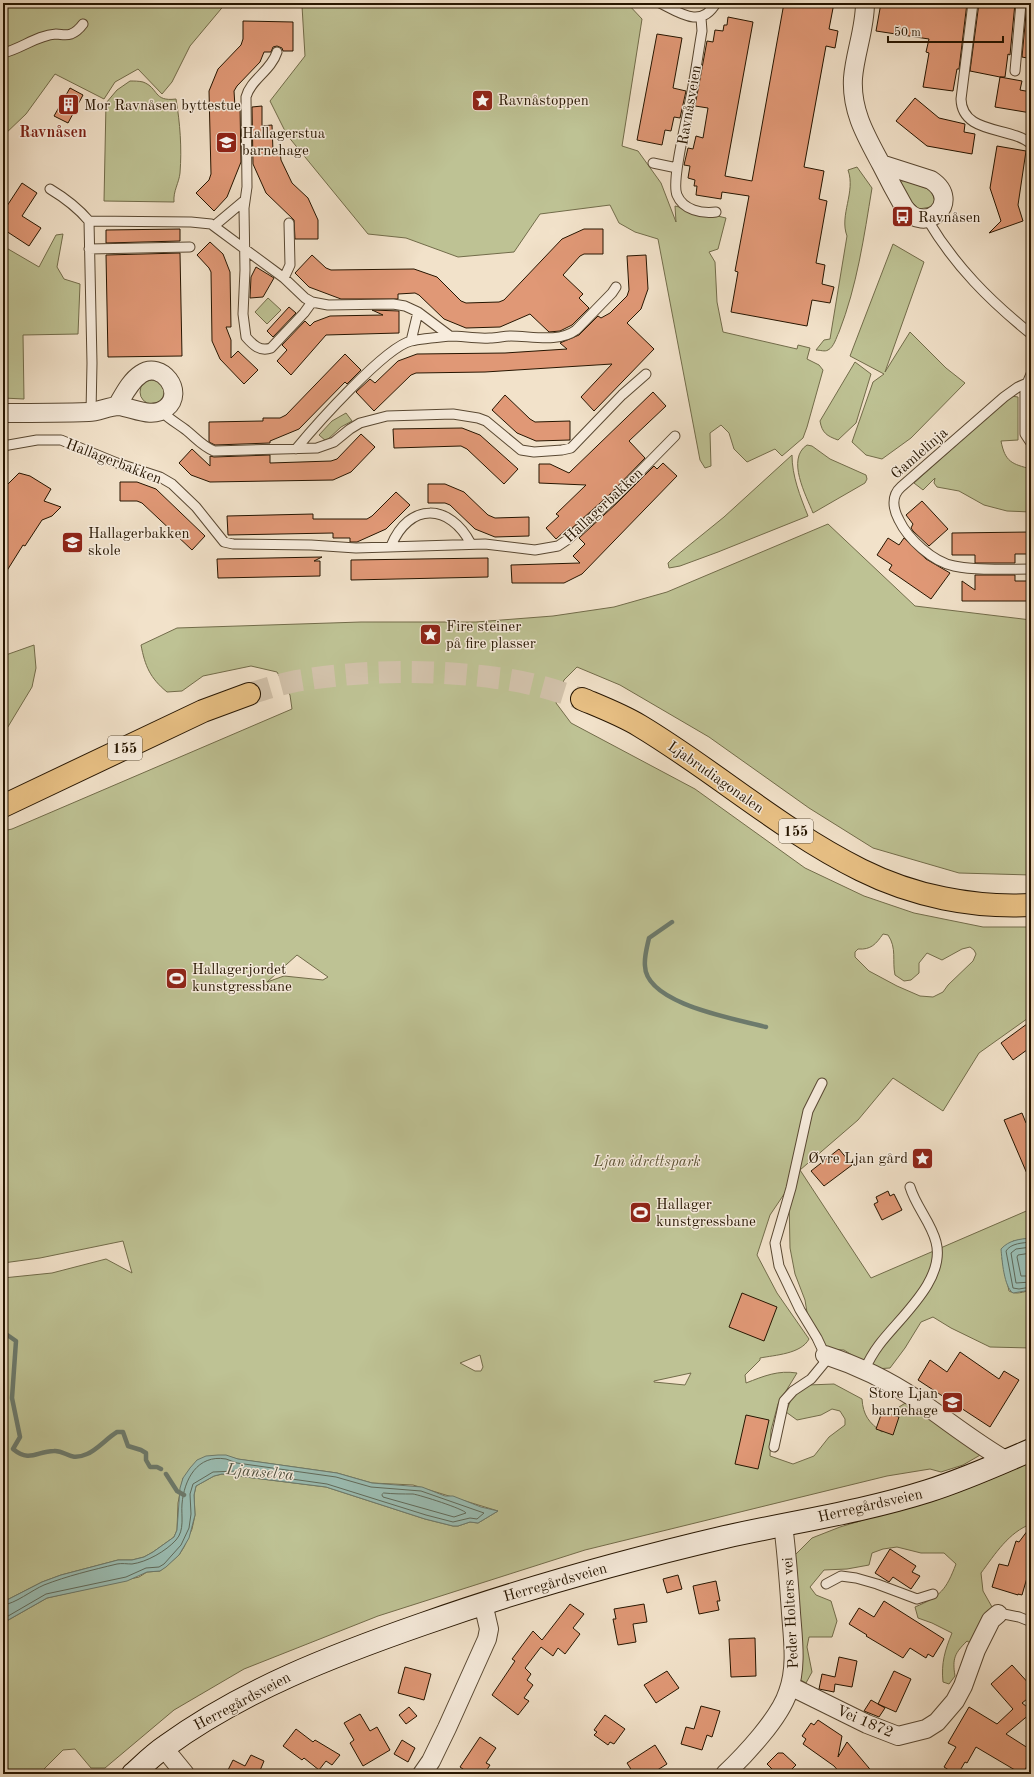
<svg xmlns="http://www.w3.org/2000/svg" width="1034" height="1777" viewBox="0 0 1034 1777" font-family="'Old Standard TT',serif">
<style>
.green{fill:#bec294;stroke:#726c4a;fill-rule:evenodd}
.water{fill:#9bbeb4;stroke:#6c7a6c}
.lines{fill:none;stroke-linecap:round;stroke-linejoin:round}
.shore{stroke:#606a5a;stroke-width:1}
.stream{stroke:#6c7a6c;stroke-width:4.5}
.building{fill:#e09876;stroke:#261500}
.primary-tunnel{stroke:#d3c3ac;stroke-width:22;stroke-dasharray:22 11;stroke-linecap:butt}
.lane-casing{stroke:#594832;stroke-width:11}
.street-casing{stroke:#594832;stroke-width:20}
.secondary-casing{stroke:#261500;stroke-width:24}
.primary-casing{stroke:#261500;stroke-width:24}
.lane{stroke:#f7ecdd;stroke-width:9}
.street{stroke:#f7ecdd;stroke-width:18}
.secondary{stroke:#f7ecdd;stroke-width:22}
.primary{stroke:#e9c185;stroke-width:22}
.labels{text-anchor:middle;stroke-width:3;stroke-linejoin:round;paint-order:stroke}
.shield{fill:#f7ecdd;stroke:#655642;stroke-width:1}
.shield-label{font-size:14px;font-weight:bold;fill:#261500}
.poi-label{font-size:15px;fill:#261500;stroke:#f7ecdd;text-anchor:start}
.street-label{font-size:15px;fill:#261500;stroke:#f7ecdd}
.park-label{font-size:15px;font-style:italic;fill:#5b5234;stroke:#f7ecdd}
.neighbourhood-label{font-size:16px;font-weight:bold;fill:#7a1f14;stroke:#f7ecdd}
.water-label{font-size:16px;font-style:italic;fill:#4f503f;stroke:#f7ecdd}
</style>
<rect width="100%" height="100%" fill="#f2e2ca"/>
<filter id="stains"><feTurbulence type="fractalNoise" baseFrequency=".005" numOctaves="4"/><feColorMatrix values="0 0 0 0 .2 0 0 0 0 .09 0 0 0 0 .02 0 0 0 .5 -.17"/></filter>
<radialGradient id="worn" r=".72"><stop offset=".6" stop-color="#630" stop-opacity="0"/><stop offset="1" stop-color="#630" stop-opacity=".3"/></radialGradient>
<path class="green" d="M9 3H226L190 46 172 82 162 94 138 69 115 82 104 99 55 74 26 114 3 136V9L4 10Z
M296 3H627L642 19 622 146 638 151 661 183 676 222 675 206 726 218 718 249 709 252 715 262 717 302 723 332 797 349 798 345 810 348 807 359 819 365 823 370 807 427 803 438 782 456 775 449 747 462 734 449 729 433 721 425 710 433 711 466 705 468 700 460 658 239 635 232 619 223 610 205 540 214 514 252 458 257 406 238 368 234 287 135 270 101 305 56 302 6Z
M130 81C134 81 139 81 143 82 159 88 153 102 176 99 180 123 182 148 180 173 179 183 173 191 174 202L104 201 106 103 117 90Z
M857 167 872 188C864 237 857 286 839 332 836 338 834 347 828 350 825 352 820 350 816 350L824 340 830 339 847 236C839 215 856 192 848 170Z
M903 180 931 190 935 201 931 207 919 209 910 200 901 183Z
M63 234 57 267 64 279 80 284 78 334 23 335 24 399 3 398V246L39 267 56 235Z
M893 244 924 262 885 372 910 332 946 368 965 383 911 438 882 459 866 455 852 442 873 382 884 374 850 356Z
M268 298 281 310 267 324 255 312Z
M855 362 871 374 856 423 838 440C827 436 822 433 820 421Z
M140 392a12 12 0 1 1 24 0a12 12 0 1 1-24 0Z
M1011 396 1018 397V440L1001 441C1005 462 1012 464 1031 469V512L1007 511 984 505 959 491 937 487 934 483 935 478 923 490 914 483Z
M346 413 352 421 341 427 326 441 319 435 332 421Z
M807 445 812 446 830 459 866 475 867 479 865 483 813 513C806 495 786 459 807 445Z
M792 455C792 476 800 496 808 516L718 552 680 566 669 568 668 563 671 560 724 517Z
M828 524 915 606 1031 620V875L959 873 873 848 809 808 709 737 620 685 577 667 564 680 556 703 571 723 695 789 805 868 864 896 914 913 983 927H1031V1016L979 1053 943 1111 893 1078 858 1120 800 1170 871 1278 1031 1209V1238L1013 1241 1002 1258 1009 1291C1016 1295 1023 1292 1031 1290V1348L990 1347 951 1328 933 1317 921 1322 905 1348 890 1368 874 1369 844 1350 825 1349 815 1344 811 1337 805 1300 795 1274 790 1248 789 1199 799 1172 770 1215 757 1255 777 1293 809 1339C801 1354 775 1355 760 1358V1360L745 1375 746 1383C764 1376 778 1370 797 1373L778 1404 771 1430 770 1456 793 1464 814 1456 829 1437 845 1425V1419L840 1411 832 1409 821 1415 797 1420 786 1412 792 1397 808 1385 834 1384 862 1399C863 1415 869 1423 882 1432L891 1425 899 1407 907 1402 982 1454 963 1465 941 1472 930 1469 887 1476 585 1550 378 1616 244 1669 174 1710 105 1768H91L75 1749 63 1750 39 1774H3V1623L47 1598 139 1577 147 1572 160 1571 179 1555 184 1547 192 1529 195 1515 194 1495 196 1486 214 1476 222 1474 326 1487 425 1519 453 1526H458L470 1522 478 1523 498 1511 413 1485 372 1483 337 1473 237 1459 230 1457 183 1478 178 1503 177 1530 174 1537 153 1552 144 1557 132 1560H118L61 1575 42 1582 3 1602V1278L52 1273 106 1259 132 1273 123 1241 40 1258 3 1263V831L12 829 292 709 290 695 277 672 251 666 203 676 182 691 167 692C150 678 145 666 141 645L177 628 361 622H476L553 616 614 607 667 592ZM883 934 888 935C897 948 892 961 895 975L904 981 911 980 919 973V963L927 953 942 960 962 949 970 947 974 950 976 954 973 961 948 985 943 992 933 997 920 996 897 986 869 971 855 957V952L858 949C871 950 876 944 883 934ZM297 955 328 977 323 980 284 976 267 982ZM480 1355 483 1367 481 1371H475L460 1363ZM691 1373 685 1385 654 1382V1381Z
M34 645 36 668 32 687 3 735V656Z
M1031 1458V1524C1009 1532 995 1554 981 1573L983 1591 992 1607 983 1619 994 1631 985 1652 967 1641C955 1653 952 1658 955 1676L949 1684 943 1682C941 1663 945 1650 952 1633L932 1623 918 1618 915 1607C941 1596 946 1590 956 1564L944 1553H921L897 1547 883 1549 872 1553 869 1565 847 1569 824 1570 810 1587 816 1595 831 1601 837 1621 832 1637H809L807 1647 812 1672 806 1683 799 1679 794 1556 812 1538 840 1527 930 1500Z"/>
<path class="water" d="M1031 1238V1290L1013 1293C1004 1287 1002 1260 1001 1249 1009 1240 1020 1239 1031 1238Z
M218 1455H226L238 1459 337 1473 372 1483 422 1487 445 1496H453L481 1507 498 1511 478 1523 470 1522 458 1526H453L425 1519 326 1487 222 1474 214 1476 196 1486 194 1495 195 1515 189 1538 179 1555 166 1567 160 1571 147 1572 127 1581 47 1598 3 1623V1602L42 1582 61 1575 118 1560H132L144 1557 153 1552 174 1537 177 1530 180 1488 183 1478 190 1468 197 1460 206 1456Z"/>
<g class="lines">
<path class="shore" d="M1031 1242C1023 1243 1011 1243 1006 1251L1013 1288 1019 1289 1031 1287
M1031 1247 1016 1249 1011 1253 1016 1283 1031 1282
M1031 1253 1018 1255 1017 1257 1021 1276H1031
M384 1493C393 1494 403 1494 413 1494 420 1495 464 1509 466 1513L454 1517 383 1497 382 1495Z
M3 1605C15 1604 32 1590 44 1585 67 1576 92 1570 117 1564 122 1563 127 1564 132 1564 147 1562 166 1551 176 1540 185 1530 181 1516 182 1504 184 1480 197 1454 226 1459 230 1460 233 1462 237 1463L336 1477 371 1487 421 1491 484 1513 477 1519 470 1518 453 1522 426 1515 327 1484 235 1471 213 1472 193 1484 190 1494 191 1514 189 1528 181 1545 164 1564 159 1567 146 1568 126 1577 46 1594 3 1619"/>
<path class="stream" d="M672 922 649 938C647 947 644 957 645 966 646 1004 736 1019 766 1027
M3 1332 16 1341 12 1398 20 1437 13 1449C30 1463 37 1451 54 1451 66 1450 69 1462 87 1454 97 1450 107 1438 117 1432H123L128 1446 141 1450 146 1453V1460L150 1467H157L161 1469
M166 1474 177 1491 184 1495"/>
</g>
<path class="building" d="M784 3H834L829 29 838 31 835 48 826 46 804 167 824 171 819 199 827 201 816 263 825 265 822 284 834 287 830 303 812 300 807 326 731 312 738 272 735 271 749 196 722 192 721 199 696 195 697 186H694L695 180 688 178 690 166 684 165 688 148 693 149 696 136 703 138 708 108 695 106 707 41 713 42 715 30 723 31 724 25H727L728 17 753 22 725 176 752 181Z
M881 3H967L959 69H957L953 91 923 87 929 53 926 52 929 39 876 31Z
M979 3H1015L1010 55 1008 54 1005 77H1000L1022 81 1020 90 1031 92V113L995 107 1000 77 970 71Z
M1027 3H1031V56H1028L1027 58 1022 57Z
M243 21 293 22V51H283L282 48 277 46 273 47 271 52H264L260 62 237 86 234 91 235 107H240L241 162 227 197 214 211 196 193 209 180 211 174 209 91 218 69 241 45 243 39Z
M657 34 682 38 673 88 686 91 680 118 674 117 671 131 665 130 662 145 637 140Z
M70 88 83 95 68 123 54 116Z
M915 98 939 118 965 124 964 132 975 134 972 154 927 146 896 121Z
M262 106V126L272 125 273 151H280L281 160 292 183 308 198 318 220V239H295L294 220 266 193 253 164 252 107Z
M997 146 1026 151 1018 205 1023 221 989 233 1001 221 990 188Z
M22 183 37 193 22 216 41 228 29 246 3 229V212Z
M180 229V241L106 243V230Z
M584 229H603V254H584L580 256 563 275 583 294 579 298 589 308 572 325 560 331 549 332 530 314 500 327 466 328 444 319 419 295 415 293 398 294V299H341L309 287 295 273 312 255 326 268 331 270 414 269 437 277 461 301 466 303 499 302 504 300 562 239Z
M210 242 223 254 230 272 231 327H226L231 340V358L238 351 258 370 244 384 220 359 212 341 211 272 209 268 197 255Z
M180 253 182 356 108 357 106 255Z
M646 255 648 289 641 309 627 323 654 349 594 411 581 397 612 364 485 372 416 373 411 375 374 411 356 392 370 379 375 383 398 361 417 354 505 353 567 349 560 343 579 335 598 316 601 318 610 313 627 296 629 290 627 256Z
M256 267 274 278 263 297 250 298 251 277Z
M289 307 296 313 273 337 267 331Z
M372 310 399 311V333L326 335 291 375 277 361 287 350 282 345 305 321 310 326 314 322 330 316 383 315Z
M345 354 361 370 347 384 345 382 299 429 270 441V443L215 445 209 442V422L263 421V418H280L286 415Z
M653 392 666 406 629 441 645 458 609 495 571 529 569 527 556 539 546 528 559 516 556 514 586 485 539 483V464H550L569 473Z
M505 395 530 419 535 422 570 421V440L536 441 517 433 492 410Z
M462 428 480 435 518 469 504 484 467 449 461 446 394 448 393 429Z
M361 434 375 447 351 472 333 480 210 482 191 475 179 463 192 449 210 466V456L214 457 270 455V463L331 461 337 459Z
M663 463 677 476 582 574 564 583H512L511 565 580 563 573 556 585 544 579 538 617 503 654 466 657 469Z
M19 473 30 476 51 489 44 501 61 507 52 516 42 520 25 546 23 545 3 577V480L8 484Z
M120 482H137L156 489 205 536 192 550 142 503 137 501H120Z
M428 484H445L464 492 488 515 495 518 529 517V536L495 537 475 529 450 505 445 503H428Z
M396 492 410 505 386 529 357 542H350V538H333V533L228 535 227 516 313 514V519H367L372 516Z
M922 501 948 529 929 546 913 531 911 528 913 524 906 515Z
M1031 532V554H1015V563H975V555H952V533Z
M888 538 899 545 904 538 926 559 950 573 931 599 889 570 892 565 877 555Z
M322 557 314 561H320V576L218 578 217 559Z
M488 558V577L351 580V560Z
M975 575H1015V581H1031V601H962V581L975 590Z
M1031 1021V1047L1013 1060 1001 1043Z
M1022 1113 1026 1123 1028 1122 1031 1128V1183L1004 1120Z
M839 1149 852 1165 824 1186 811 1171Z
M888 1191 890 1196 894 1194 902 1210 882 1220 874 1204 878 1202 876 1197Z
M742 1293 777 1307 764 1341 729 1327Z
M960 1352 999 1379 1004 1371 1019 1380 990 1427 918 1380 930 1360 947 1372Z
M882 1412 899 1417 893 1435 876 1429Z
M746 1415 769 1420 758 1469 735 1464Z
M1031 1526V1564L1022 1595 1018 1594V1595L992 1587 999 1564 1008 1566 1016 1541 1019 1542Z
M890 1549 916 1566 912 1572 920 1576 911 1589 893 1577 889 1582 875 1573Z
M678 1575 682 1589 667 1593 663 1579Z
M716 1581 720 1601H717L719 1610 699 1614 693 1586Z
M884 1601 944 1639 933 1657 928 1654 926 1658 910 1648 903 1658 866 1636 867 1635 849 1624 859 1608 874 1617Z
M570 1604 584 1614 573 1628 580 1634 565 1654 558 1648 553 1656 541 1647 525 1668 531 1674 527 1680 533 1685 524 1698 529 1701 518 1715 492 1695 515 1661 512 1659 533 1631 542 1640Z
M644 1604 647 1622 633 1624 636 1642 618 1645 613 1619H616L614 1609Z
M755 1638 756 1676 731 1677 729 1639Z
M839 1657 857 1661 852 1687 835 1684 834 1692 819 1689 822 1674 835 1677Z
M1012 1665 1031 1686V1696L1022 1703 1031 1710V1713L1006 1734 1031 1750V1760L1024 1771 1021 1770 1020 1773 976 1747 967 1763 965 1762 958 1774H955L944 1767 956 1747 948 1743 969 1707 997 1724 1013 1709 991 1684Z
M405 1667 431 1674 424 1700 398 1693Z
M667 1671 679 1688 656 1703 644 1685Z
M894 1671 911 1679 896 1712 878 1704Z
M871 1700 885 1708 879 1717 864 1711Z
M701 1706 720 1711 712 1737 707 1735 702 1750 681 1744 686 1727 694 1729Z
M409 1707 417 1716 406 1724 399 1715Z
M360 1714 370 1731 377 1727 390 1750 363 1766 350 1743 354 1740 344 1723Z
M605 1715 625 1729 614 1744 610 1742 608 1745 594 1735 597 1732 594 1730Z
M818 1720 842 1736 838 1757 847 1742 874 1774H841L834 1766 803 1744 806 1739 802 1736 811 1723 814 1725Z
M296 1729 313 1742 315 1740 340 1755 332 1765 326 1761 319 1770 304 1758 302 1760 283 1746Z
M480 1737 496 1748 486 1763 490 1765 484 1774H470L460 1767Z
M402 1740 415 1748 408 1762 394 1754Z
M655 1745 667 1764 651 1774H634L627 1763Z
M778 1753H783L796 1765 787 1774H777L767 1764Z
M251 1755 264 1761 259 1773 262 1774H226L233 1760 245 1766Z"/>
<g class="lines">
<path class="primary-tunnel" d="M249 694C265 689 281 684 296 681 362 670 431 669 497 678 526 681 554 690 582 699"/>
<defs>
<path id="lane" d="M660 3C680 13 701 29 716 3
M973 3 961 99C962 135 1011 126 1031 144
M701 18 702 31C698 54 695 78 690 101 687 119 671 181 677 195 683 210 702 214 716 212
M277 52C271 71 250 80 246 97L247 187 244 208 245 270 243 314 246 337C253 345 260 352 271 348L304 313 312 302
M3 53C21 49 37 35 56 34 61 34 65 36 71 34 76 32 80 28 83 24
M1015 71 1021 3
M653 163 677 168
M50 189C65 198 78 208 89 221L92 363 91 412
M927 219C955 266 989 300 1031 334
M89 221 191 222 211 224 284 278 305 298 312 302 328 305 393 304 405 306 418 312 411 341
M214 226 245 200
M89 249 190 247
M284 278 290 265 289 223
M418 312 450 336
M1031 374 1026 386 1025 392V434L1031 443
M1027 383 1018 387 1004 397 901 487C891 496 893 509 899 520 908 539 933 562 954 566 979 571 1006 569 1031 569
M161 411C169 419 178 424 186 430 196 438 202 446 214 451L317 448 334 442 350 429 360 423 387 416 453 414 478 418 486 421 521 450 534 452 562 450 571 448 622 395 646 374
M3 446 37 440H61L117 463 160 477 172 484 196 507 224 542 233 544 311 545 356 548 485 544 535 550 558 546 567 540 613 499 675 436
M296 449C315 426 385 347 411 341 420 339 440 337 450 336 463 336 476 339 490 338 497 338 504 336 511 336 531 336 559 343 576 330L612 293 616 287
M391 546C409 502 450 503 471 544
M822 1083 808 1111 791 1188 775 1243 779 1266 800 1310 817 1338 825 1355
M864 1371C868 1362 873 1353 879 1345 900 1317 946 1280 936 1242 931 1222 916 1207 910 1187
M774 1447 784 1401 793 1391 811 1379 830 1356
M826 1584 841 1576 856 1578 877 1584 917 1599 933 1594
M998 1614 999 1613 1019 1617 1029 1621 1031 1617"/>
<path id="street" d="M865 3C865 29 855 53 853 78 851 111 866 136 881 164 888 178 896 193 904 207 924 237 964 202 931 180L881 164
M3 413C32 413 60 413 89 412 98 412 109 406 119 406 134 408 152 419 166 408 186 392 161 360 141 374 130 381 123 396 117 406
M825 1355C856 1365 889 1381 916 1399 946 1419 975 1443 1007 1461
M790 1686 867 1724 898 1736 926 1729 937 1722 955 1701 963 1686 976 1650 991 1620 998 1614
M163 1747 185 1774
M422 1774 431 1761 447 1728 487 1639 489 1629 483 1603
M725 1774C744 1756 780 1718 788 1692 797 1667 793 1640 791 1613 789 1584 787 1554 783 1525"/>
<path id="secondary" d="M133 1774C144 1764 154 1754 166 1746 243 1690 334 1655 423 1624 522 1589 623 1561 725 1537 792 1522 862 1512 928 1491 963 1480 997 1465 1031 1450"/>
<path id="primary" d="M582 699C601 707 622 715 640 726 715 771 782 831 861 870 913 896 973 908 1031 905
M3 806 203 711 249 694"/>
</defs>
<use href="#lane" class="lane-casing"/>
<use href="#street" class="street-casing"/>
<use href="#secondary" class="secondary-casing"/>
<use href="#primary" class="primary-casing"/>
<use href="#lane" class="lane"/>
<use href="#street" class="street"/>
<use href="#secondary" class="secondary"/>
<use href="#primary" class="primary"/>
</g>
<defs>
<symbol id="sight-square" viewBox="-11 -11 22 22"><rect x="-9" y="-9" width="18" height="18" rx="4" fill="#8f2418" stroke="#f7ecdd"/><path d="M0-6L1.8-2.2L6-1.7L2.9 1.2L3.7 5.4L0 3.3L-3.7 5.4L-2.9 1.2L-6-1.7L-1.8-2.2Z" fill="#fff"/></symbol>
<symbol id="building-square" viewBox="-11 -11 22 22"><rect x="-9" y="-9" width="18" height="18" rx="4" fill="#8f2418" stroke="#f7ecdd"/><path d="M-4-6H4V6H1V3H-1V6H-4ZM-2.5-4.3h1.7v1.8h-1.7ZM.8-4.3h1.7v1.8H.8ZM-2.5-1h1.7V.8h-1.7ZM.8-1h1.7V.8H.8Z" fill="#fff"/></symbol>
<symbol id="school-square" viewBox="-11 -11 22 22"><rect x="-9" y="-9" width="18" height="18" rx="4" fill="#8f2418" stroke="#f7ecdd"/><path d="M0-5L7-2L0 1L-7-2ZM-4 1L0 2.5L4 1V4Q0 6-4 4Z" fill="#fff"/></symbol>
<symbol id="bus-square" viewBox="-11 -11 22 22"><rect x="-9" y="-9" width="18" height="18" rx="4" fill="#8f2418" stroke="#f7ecdd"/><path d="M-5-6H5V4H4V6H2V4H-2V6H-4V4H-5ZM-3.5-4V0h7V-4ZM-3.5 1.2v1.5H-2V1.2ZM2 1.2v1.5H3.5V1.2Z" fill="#fff"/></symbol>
<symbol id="stadium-square" viewBox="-11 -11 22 22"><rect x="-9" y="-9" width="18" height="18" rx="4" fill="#8f2418" stroke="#f7ecdd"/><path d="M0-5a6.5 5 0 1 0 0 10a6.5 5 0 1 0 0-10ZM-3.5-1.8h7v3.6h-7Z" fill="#fff"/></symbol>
</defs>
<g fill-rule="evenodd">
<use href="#sight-square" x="470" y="88" width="25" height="25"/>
<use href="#building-square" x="56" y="92" width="25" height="25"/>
<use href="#school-square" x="214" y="130" width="25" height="25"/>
<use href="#bus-square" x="890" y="204" width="25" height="25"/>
<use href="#school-square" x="60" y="530" width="25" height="25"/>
<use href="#sight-square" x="418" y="622" width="25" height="25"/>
<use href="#stadium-square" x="164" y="966" width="25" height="25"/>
<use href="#sight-square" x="910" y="1146" width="25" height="25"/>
<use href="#stadium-square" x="628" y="1200" width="25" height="25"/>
<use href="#school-square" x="940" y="1390" width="25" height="25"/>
</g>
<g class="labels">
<g class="shield">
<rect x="108" y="736" width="34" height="24" rx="3"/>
<rect x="779" y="819" width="34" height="24" rx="3"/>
</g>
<g class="shield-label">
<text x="125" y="753">155</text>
<text x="796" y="836">155</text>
</g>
<g class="poi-label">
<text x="498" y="105">Ravnåstoppen</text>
<text x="84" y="110">Mor Ravnåsen byttestue</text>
<text x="242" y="138">Hallagerstua<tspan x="242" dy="17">barnehage</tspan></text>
<text x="918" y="222">Ravnåsen</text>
<text x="88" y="538">Hallagerbakken<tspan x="88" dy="17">skole</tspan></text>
<text x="446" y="631">Fire steiner<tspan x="446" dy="17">på fire plasser</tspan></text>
<text x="192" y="974">Hallagerjordet<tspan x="192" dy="17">kunstgressbane</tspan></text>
<text x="908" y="1163" text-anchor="end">Øvre Ljan gård</text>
<text x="656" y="1209">Hallager<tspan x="656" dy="17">kunstgressbane</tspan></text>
<text x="938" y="1398" text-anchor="end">Store Ljan<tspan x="938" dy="17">barnehage</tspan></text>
</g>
<g class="street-label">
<text transform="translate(689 105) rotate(-80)" y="5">Ravnåsveien</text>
<text transform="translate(919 453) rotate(-41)" y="5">Gamlelinja</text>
<text transform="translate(114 461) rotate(21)" y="5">Hallagerbakken</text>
<text transform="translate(603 505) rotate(-43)" y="5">Hallagerbakken</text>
<text transform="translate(716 777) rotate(35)" y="5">Ljabrudiagonalen</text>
<text transform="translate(870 1505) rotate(-13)" y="5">Herregårdsveien</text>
<text transform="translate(555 1582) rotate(-16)" y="5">Herregårdsveien</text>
<text transform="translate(790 1613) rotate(-93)" y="5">Peder Holters vei</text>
<text transform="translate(242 1701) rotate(-28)" y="5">Herregårdsveien</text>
<text transform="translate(865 1721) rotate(23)" y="5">Vei 1872</text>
</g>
<g class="park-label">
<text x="647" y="1166">Ljan idrettspark</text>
</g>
<g class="neighbourhood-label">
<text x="53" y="137">Ravnåsen</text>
</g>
<g class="water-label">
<text transform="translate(260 1471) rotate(5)" y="6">Ljanselva</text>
</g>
</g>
<rect width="1034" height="1777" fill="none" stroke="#f2e2ca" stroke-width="16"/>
<rect x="4" y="4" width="1026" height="1769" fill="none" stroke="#261500" stroke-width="2"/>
<rect x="8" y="8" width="1018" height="1761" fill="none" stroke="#261500"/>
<path d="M888 36v6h115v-6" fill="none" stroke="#261500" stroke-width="2"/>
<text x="894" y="36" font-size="12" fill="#261500" stroke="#f7ecdd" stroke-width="3" paint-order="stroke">50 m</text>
<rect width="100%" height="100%" filter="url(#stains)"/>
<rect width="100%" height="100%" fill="url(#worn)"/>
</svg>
